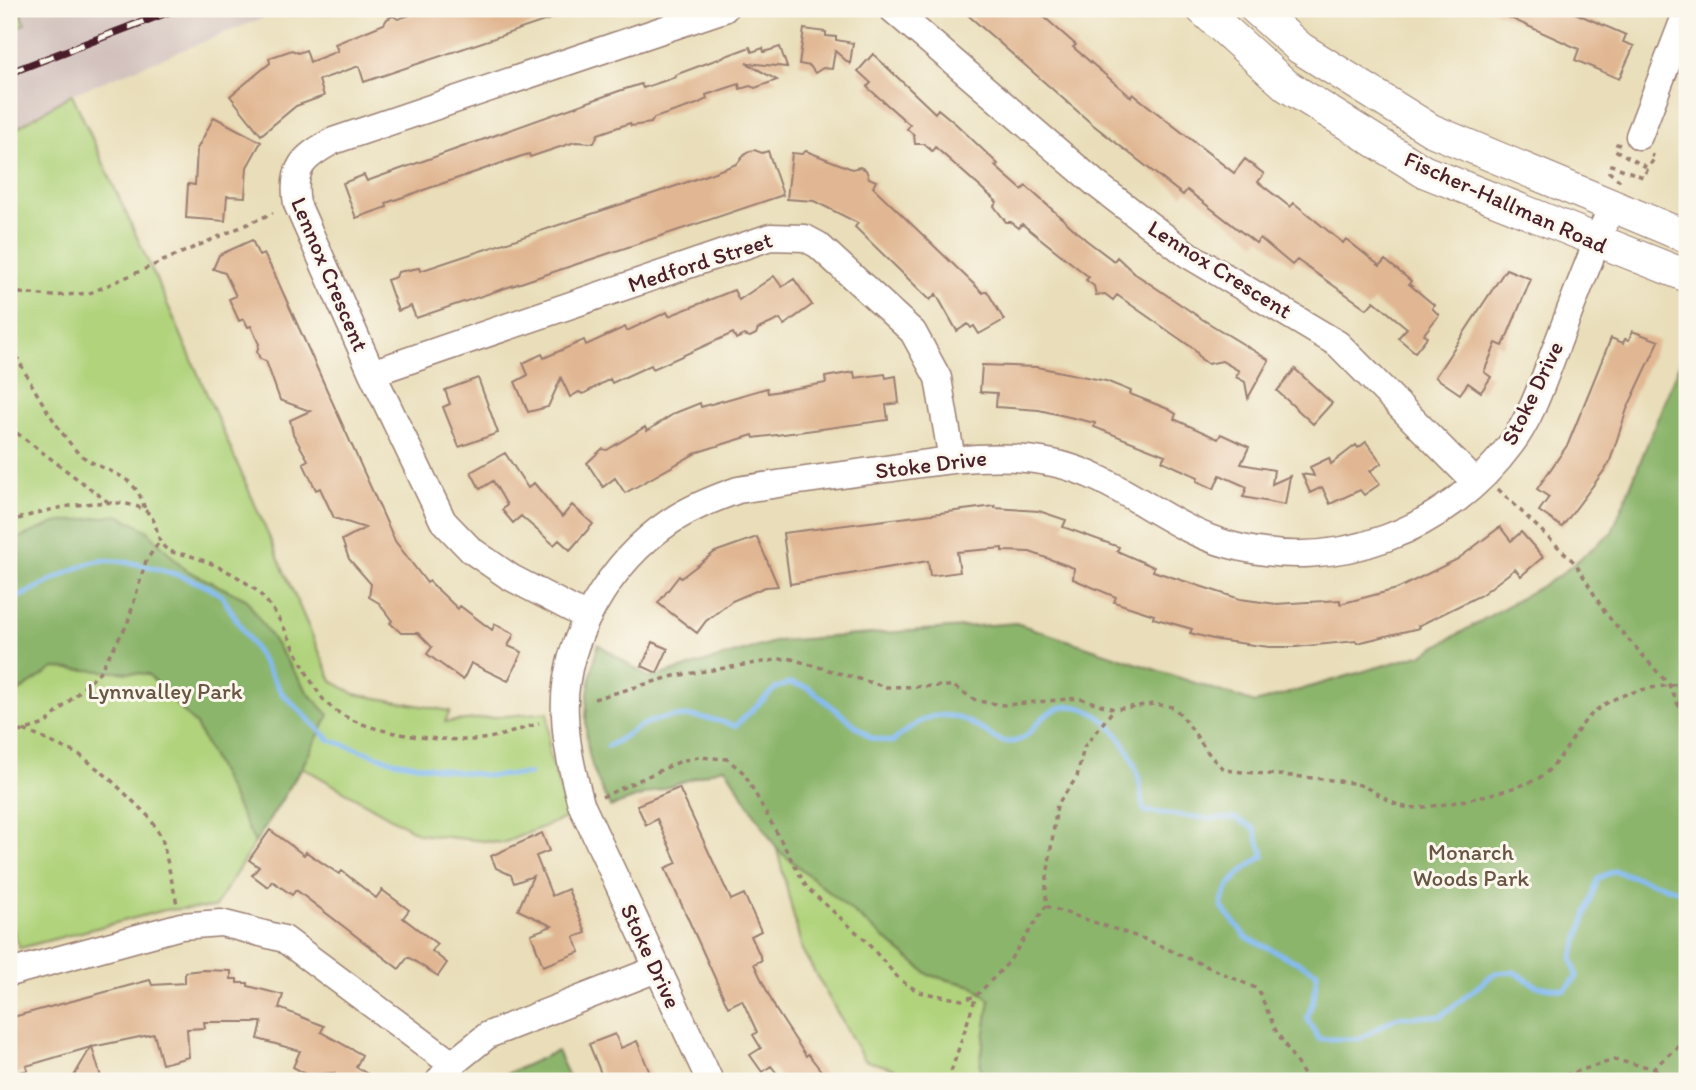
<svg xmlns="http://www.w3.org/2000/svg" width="1696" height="1090" viewBox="0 0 1696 1090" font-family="Itim,sans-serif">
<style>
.industrial{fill:#d1c0bc}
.green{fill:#b0d37c;stroke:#7d7954;stroke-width:2}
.forest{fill:#8cb56c;stroke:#6b6a4c;stroke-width:2}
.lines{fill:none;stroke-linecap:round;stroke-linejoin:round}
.stream{stroke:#84bbf4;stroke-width:5}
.building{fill:#e1b793}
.minor-casing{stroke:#9a7e72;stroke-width:29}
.major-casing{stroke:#9a7e72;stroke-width:34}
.path{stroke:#9a7e72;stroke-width:3.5;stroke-dasharray:5 5;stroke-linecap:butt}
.minor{stroke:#fff;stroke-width:26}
.major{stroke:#fff;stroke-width:32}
.rail-casing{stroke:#4a1f2b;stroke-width:8}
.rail{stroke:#fbf7ec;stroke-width:5;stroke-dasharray:16;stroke-linecap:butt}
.labels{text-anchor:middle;stroke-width:6;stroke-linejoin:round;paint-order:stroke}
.street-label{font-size:23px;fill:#4a1f2b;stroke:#fbf7ec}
.park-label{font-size:23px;fill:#695543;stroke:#fbf7ec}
</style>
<rect width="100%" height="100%" fill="#fbf7ec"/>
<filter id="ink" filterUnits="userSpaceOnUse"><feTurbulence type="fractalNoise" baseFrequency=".0143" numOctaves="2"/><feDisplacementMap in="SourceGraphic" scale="14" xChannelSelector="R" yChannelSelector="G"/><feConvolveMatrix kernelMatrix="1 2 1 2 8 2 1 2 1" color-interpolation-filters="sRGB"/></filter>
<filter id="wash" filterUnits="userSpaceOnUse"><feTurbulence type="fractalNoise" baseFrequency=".00686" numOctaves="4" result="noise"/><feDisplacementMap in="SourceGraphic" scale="28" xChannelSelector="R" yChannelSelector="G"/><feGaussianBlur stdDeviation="1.57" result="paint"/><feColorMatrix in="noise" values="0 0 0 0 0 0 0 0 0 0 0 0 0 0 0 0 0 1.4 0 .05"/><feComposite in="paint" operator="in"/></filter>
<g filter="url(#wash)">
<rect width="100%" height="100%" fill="#e9deb9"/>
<path class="industrial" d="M19 9H286L72 94 9 133V31L25 24Z"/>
<path class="green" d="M9 9H19L25 24 9 31Z
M72 94 175 321 332 681 355 694 450 711 445 722 548 712 549 753 568 817 503 843 419 834 302 767 215 907 165 910 20 948 9 920V133Z
M777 849 929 975 973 986 990 1000 980 1066 985 1081H935L864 1060 802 950Z"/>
<path class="forest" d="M1687 345V1081H985L980 1066 990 1000 973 986 929 975 777 849 725 767 610 807C603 792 595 777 591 762 580 723 589 682 598 644L650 678 778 641 1016 623 1255 703 1423 654 1559 576 1612 532Z
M118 515 147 530 184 569 246 599 309 694 329 715 302 767 255 843 196 725 148 674 54 668 9 698V542L55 523Z
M557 1051 571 1081H504L502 1076Z"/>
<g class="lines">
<path class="stream" d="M9 602C26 594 83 562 98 561 128 558 198 577 222 596L282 693 330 740 393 761 453 771 491 776 530 774
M608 746C621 740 634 728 647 723 675 712 707 716 735 726L776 688 790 683 809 688 871 738 892 742C924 717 939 704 978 727 988 733 994 740 1006 742 1028 744 1034 722 1049 713 1087 689 1125 735 1136 769 1141 781 1140 797 1144 811L1211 819 1235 818 1254 828 1264 856C1244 868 1226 882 1221 906L1246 937 1317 972 1314 998 1307 1018 1319 1039H1359L1397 1017 1441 1016 1495 973 1514 972 1537 986 1565 990 1577 977 1572 959 1598 878 1615 871 1687 893"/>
</g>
<g id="blocks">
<path class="building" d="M429 9 574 11 364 82 359 66 319 80 324 96 296 106 261 135 230 96 270 63 269 58 292 50 298 53 306 50 310 62 338 51 335 44 384 24 387 19 393 16 398 19Z
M961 9H1035L1076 45 1073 47 1131 97 1133 94 1234 173 1245 159 1264 174 1258 182 1290 207 1294 203 1343 243 1346 239 1380 266 1385 260 1411 281 1409 284 1434 305 1432 308 1439 315 1424 334 1427 337 1415 352 1398 338 1407 328 1374 301 1367 309 1297 260 1292 265 1260 238 1256 243 1187 190 1183 195 1092 124Z
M1490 9H1566L1626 35 1623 42 1634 46 1619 79 1575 60 1579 49Z
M804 29 826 32V36L836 37V40L853 43 850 64 835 51 832 69 823 68 815 73 810 66 799 64Z
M750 47 752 52 763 48 764 52 780 47 787 67 746 63 777 80 755 88 750 86 740 89 739 84 706 95 707 99 697 104 654 118 651 123 631 126 630 123 598 134 594 143 575 142 530 157 529 154 519 157 386 203 387 207 356 218 343 183 364 175 367 181 619 91 641 84 643 88 676 77 675 75Z
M873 54 935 113 938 109 956 124 998 164 995 166 1022 190 1026 186 1086 240 1114 261 1117 257 1134 273 1202 319 1269 360 1248 398 1245 382 1236 377 1239 371 1222 361 1208 364 1201 359 1194 349 1117 295 1113 300 1105 294 1096 295 1094 286 1086 280 1089 277 1022 224 1019 228 1011 222H1006L994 206 997 202 935 147 932 151 924 144H915L914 135 907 129 910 125 867 87 871 83 858 71Z
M214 117 261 142 247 167 245 197 227 196 225 221 186 218 188 184 195 185 197 149Z
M754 150 762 153 768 151 783 195 416 318 411 306 398 311 387 280 396 277 398 272 419 268 420 271 679 185 737 164 747 152Z
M806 151 852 169 860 167 866 170 869 178 876 181 873 187 983 293 987 291 1004 320 979 334 974 326 971 328 968 324 957 331 936 294 930 300 855 227 858 223 814 201 787 199 792 153 802 154Z
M252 240 259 256 264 254 275 275 395 541 427 583 429 581 458 609 460 606 492 630 495 624 514 634 508 646 522 652 508 681 471 663 463 680 427 654 432 647 418 633H401L390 623 392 621 379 603 369 597 371 584 349 559 342 540 365 528 334 518 320 488 316 490 303 463 308 460 293 434 290 420 310 411 280 400 266 361 260 359 257 352 259 344 251 326 248 327 244 319 239 321 229 299 236 296 225 273 213 269 219 255Z
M1506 269 1531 279 1503 346 1496 343 1484 372 1491 377 1481 392 1468 383 1460 394 1435 377Z
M774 276 782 287 794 279 812 305 784 325 780 319 758 329 756 334 750 337 744 335 736 339 733 333 653 369 651 365 612 383 610 379 583 394 579 392 570 397 561 378 548 407 528 412 515 382 528 375 523 363 542 354 544 358 584 340 586 345 625 327 627 331 667 312 669 316 734 290 739 300Z
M1632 331 1659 341 1627 409 1609 464 1562 527 1539 511 1549 497 1537 489 1568 444 1611 338 1623 343 1625 339 1629 340Z
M982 365 1037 367 1106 381 1131 391 1130 394 1168 409 1176 414 1174 419 1218 439 1221 434 1249 447 1241 464 1274 470 1272 484 1290 476 1285 505 1243 497 1247 487 1220 475 1214 489 1197 481 1198 477 1162 461 1165 455 1094 427 1095 423 1039 410 996 407 997 393 980 392Z
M1295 369 1332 403 1313 424 1277 391Z
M854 372 855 378 885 374 886 378 896 376 899 403 886 405 888 420 754 438 753 435 698 452 625 493 615 478 603 487 587 463 602 449 607 450 645 427 647 431 675 413 700 403 701 407 767 388 768 393 826 383 825 377Z
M478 378 498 433 459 447 443 407 450 404 445 390Z
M1366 442 1382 463 1370 471 1380 484 1364 495 1360 490 1330 504 1322 487 1310 493 1302 474 1314 476 1310 467 1329 458 1331 464 1356 445 1358 448Z
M505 453 528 488 534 483 562 517 572 505 593 524 570 550 559 540 554 545 521 516 513 523 502 510 507 505 493 481 480 489 471 472Z
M995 506V508L1039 511 1066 520 1063 527 1119 547 1117 551 1154 567 1153 571 1240 599 1276 604 1340 600V604L1397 589 1458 559 1500 527 1511 541 1521 532 1543 557 1521 576 1515 569 1481 595 1418 626 1419 628 1357 643 1356 641 1296 647H1269L1217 640 1190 633 1192 629 1153 618 1154 615 1114 602 1116 597 1073 579 1074 568 1030 552 1002 551V548L957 552 960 572 930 576 928 561 790 584 783 533Z
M757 537 778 586 765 587 732 601 706 621 697 633 658 603 679 576 681 578 715 552Z
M653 642 668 649 657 673 642 666Z
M679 788 731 900 744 894 761 931 751 936 762 960 754 964 776 1010 806 1056 808 1054 829 1081H783L771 1066 762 1072 750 1055 761 1048 753 1035 757 1032 742 1000 728 1007 665 868 677 863 657 819 646 825 637 805Z
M270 830 304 855 306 852 339 874 342 871 376 898 382 890 409 910 403 918 437 944 432 951 447 963 438 976 408 957 399 969 296 890 292 895 272 881 268 887 252 875 259 867 249 860Z
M542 833 549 851 536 856 552 896 568 889 586 933 574 937 580 952 543 966 531 934 552 926 518 910 533 876 514 883 511 875 496 868 491 856Z
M203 970 231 971V979H237V983H248V986L283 995 279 1008 324 1026 321 1032 362 1055 356 1067 379 1081H330L334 1073 310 1075 304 1073 293 1067 300 1051 258 1039 262 1022H204L205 1028 187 1029 189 1057 162 1064 154 1034 92 1047 101 1077 87 1081 74 1076 91 1047 26 1066 28 1070 9 1075V1018L150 980 152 985 185 983V972Z
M615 1034 621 1048 637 1041 653 1081H604L589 1044Z"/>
</g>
</g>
<g filter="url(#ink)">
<use href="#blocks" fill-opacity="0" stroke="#9a7e72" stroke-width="2"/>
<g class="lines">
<defs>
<path id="minor" d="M892 9 1096 184 1187 254 1338 344 1476 483
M1639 136 1687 11
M372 373 770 237 805 238 818 245 913 332 938 378 952 460
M587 617 510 577 471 550 443 521 372 373 297 204C291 168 303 157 333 141L724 9
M9 973 181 926 221 923 284 939 452 1064
M439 1081 452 1064 488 1035 657 969
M710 1081 581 804C573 774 566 745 565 715 561 641 611 561 671 521 692 507 715 498 738 490 787 482 836 476 885 469 942 461 996 451 1053 463 1118 476 1166 528 1230 545 1336 574 1447 531 1511 444 1531 418 1543 381 1555 350 1573 302 1591 255 1611 208"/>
<path id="major" d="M1202 9 1287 86 1423 171 1687 276
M1256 9 1300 48 1431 130 1687 237"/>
</defs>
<use href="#minor" class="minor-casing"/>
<use href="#major" class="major-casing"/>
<path class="path" d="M1620 145 1617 144 1615 150 1650 169
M1620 181 1609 172 1611 165 1643 177 1655 157 1651 155
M9 292 53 296 90 293 273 213
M9 337C15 360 64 443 82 456 110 476 135 471 145 510
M9 427 108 502
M1498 489 1576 564 1606 614 1669 685 1687 724
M9 523C36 510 122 491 147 512 161 523 153 543 170 551 176 554 184 554 191 556 212 563 234 573 252 587 286 614 297 665 323 699 349 732 427 740 467 740 492 740 516 731 539 723
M594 699 674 676 788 658 886 687 953 686 977 701 1004 705 1079 698 1114 709 1154 704 1173 707C1194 726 1203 753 1225 770 1267 775 1310 776 1352 783 1371 786 1386 803 1405 807 1425 812 1521 789 1539 778 1559 764 1568 744 1582 725 1608 691 1648 688 1687 683
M24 730 80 755 108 777 150 818 162 838 177 904
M9 735 45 724 98 674 127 625 146 561 159 542
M602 797 681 761 698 757 727 759 744 773 807 888 864 939 900 980 919 992 962 1000 976 996
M1046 906 1147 940 1258 989 1275 1029 1308 1081
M1654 1068 1662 1075 1687 1079
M948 1081 976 996 1008 963 1046 906V885L1057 805 1077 777 1084 747 1114 709
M1546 1081 1614 1060 1653 1068 1687 1040"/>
<use href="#minor" class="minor"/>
<use href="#major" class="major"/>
<defs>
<path id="rail" d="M9 73 176 9"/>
</defs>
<use href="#rail" class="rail-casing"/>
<use href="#rail" class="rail"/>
</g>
</g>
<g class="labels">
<g class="street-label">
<text transform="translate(1506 202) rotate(24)" y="8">Fischer-Hallman Road</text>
<text transform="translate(700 262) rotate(-18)" y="8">Medford Street</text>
<text transform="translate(1220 269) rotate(32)" y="8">Lennox Crescent</text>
<text transform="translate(330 274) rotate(67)" y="8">Lennox Crescent</text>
<text transform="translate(1532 393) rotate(-64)" y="8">Stoke Drive</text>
<text transform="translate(931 464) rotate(-7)" y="8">Stoke Drive</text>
<text transform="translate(651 956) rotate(65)" y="8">Stoke Drive</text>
</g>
<g class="park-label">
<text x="165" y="699">Lynnvalley Park</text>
<text x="1471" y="860">Monarch<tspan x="1471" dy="26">Woods Park</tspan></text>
</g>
</g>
<rect width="1696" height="1090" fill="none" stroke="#fbf7ec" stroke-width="35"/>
</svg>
